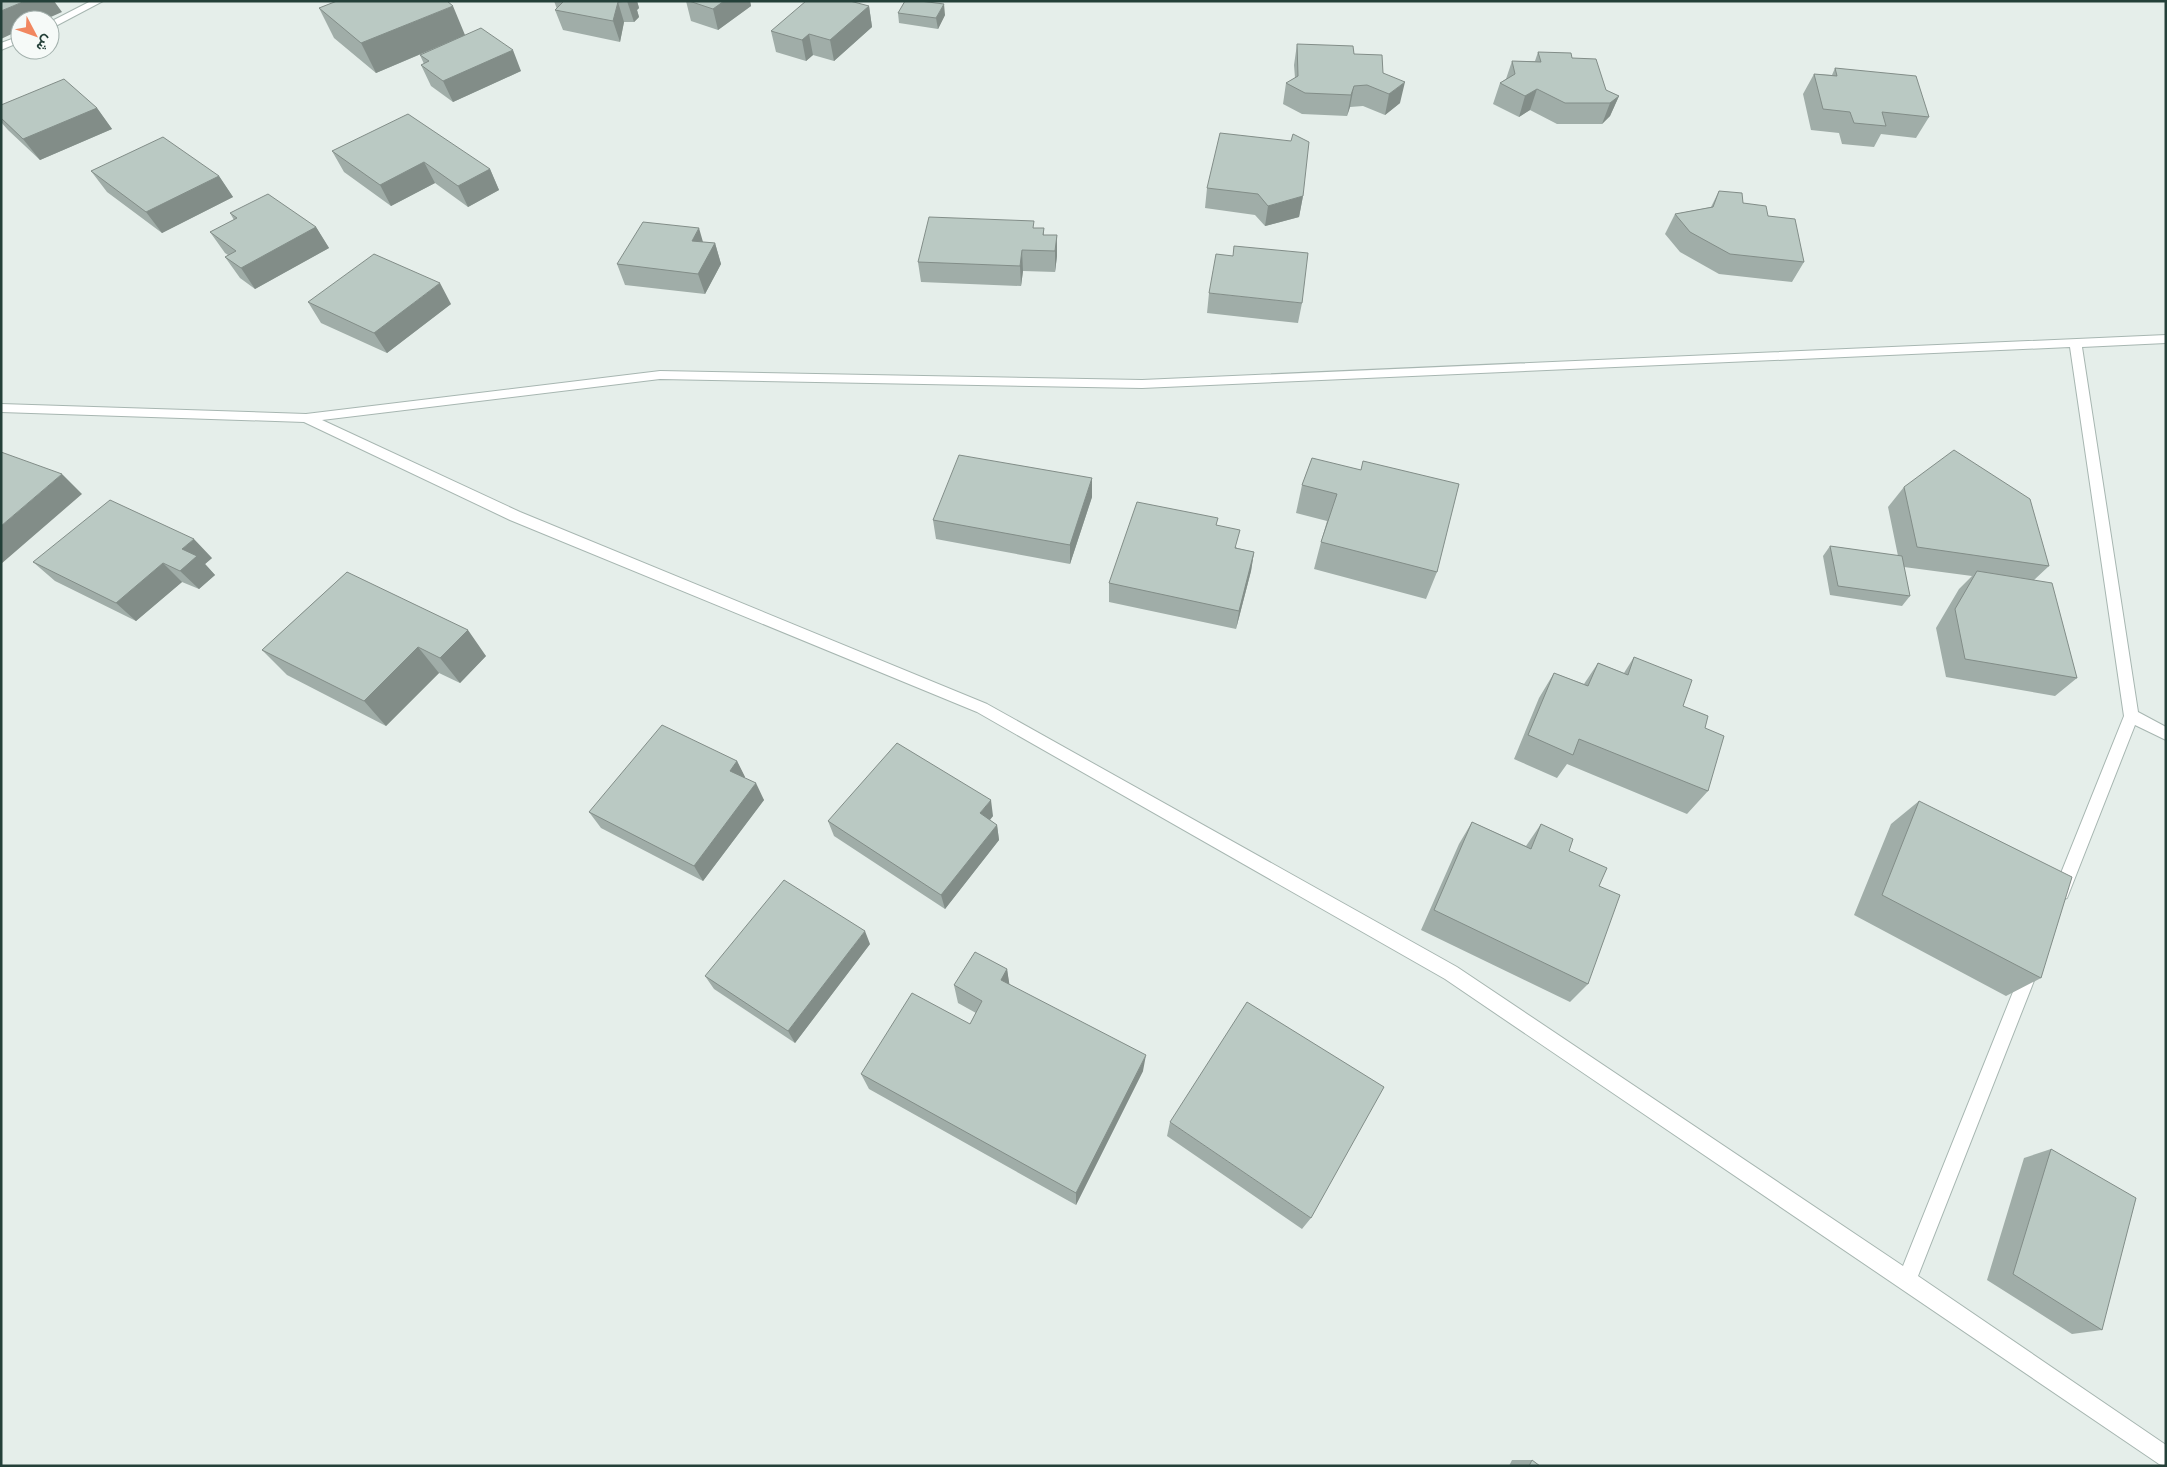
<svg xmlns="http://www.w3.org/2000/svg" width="2167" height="1467" viewBox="0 0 2167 1467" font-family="Arial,Vazirmatn,sans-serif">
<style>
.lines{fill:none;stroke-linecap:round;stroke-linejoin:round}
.street-casing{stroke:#a7b6b1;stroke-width:2}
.street{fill:#fff;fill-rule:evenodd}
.wall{fill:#a0ada8}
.shaded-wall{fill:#828d88}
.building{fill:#bac9c3;stroke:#828d88}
</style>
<rect width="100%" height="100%" fill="#e5eeea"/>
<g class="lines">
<defs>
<path id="street" d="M91 1H103L50 29V22Z
M20 36V42L1 50V43Z
M2166 335V343L2082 347 2138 712 2166 727V740L2135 725 2069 893 2067 898 2061 900 2055 898 2053 893 2124 716 2070 347 1142 388 660 379 322 420 520 512 987 704 1457 967 1903 1266 2025 962 2031 960 2037 962 2039 968 1918 1276 2166 1445V1466L2159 1464 1445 979 977 712 510 520 304 422 1 412V404L306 414 660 371 1142 380Z"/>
</defs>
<use href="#street" class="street-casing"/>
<use href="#street" class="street"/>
</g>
<path class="wall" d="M554 1H637L639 8 637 10 639 17 634 22H624L620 42 563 30 555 10 557 9Z
M686 1H750L751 6 718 30 691 21Z
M869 6 872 27 834 61 813 55 806 61 776 52 771 31Z
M319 8 465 35 521 71 453 102 431 86 421 65 424 64 420 55 440 46 376 73 334 38Z
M898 13 945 15 938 29 899 23Z
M1297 44 1354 54 1383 73 1400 103 1385 115 1363 106 1350 107 1347 116 1302 114 1283 104 1286 83 1295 78 1294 65Z
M1538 52 1572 58 1606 90 1619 96 1610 116 1602 124H1557L1530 110 1519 117 1493 104 1500 83 1506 79 1512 61H1535Z
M1835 68 1929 117 1916 138 1881 134 1874 147 1842 144 1839 133 1811 130 1803 94 1814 74 1832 75Z
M1 105 97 108 112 129 40 160 8 130 1 122Z
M332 151 490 169 499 190 468 207 435 183 391 206 344 172Z
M91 171 219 176 233 197 162 233 107 192Z
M1207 188 1303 196 1299 217 1265 226 1255 215 1205 208Z
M1719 191 1768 216 1804 262 1792 282 1719 274 1680 252 1665 234 1675 214 1711 207Z
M230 213 316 227 329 248 255 289 240 278 225 257 228 255 225 253 210 232 234 220Z
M1035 228H1044V235H1057V256L1055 272 1023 271 1021 286 921 282 918 262Z
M703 242 715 243 721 264 705 294 625 285 617 264Z
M1209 293 1302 303 1298 323 1207 313Z
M308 302 451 304 387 353 321 323Z
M1312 458 1437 572 1426 599 1314 569 1321 542 1327 521 1296 513 1302 485Z
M1092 478V497L1070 564 936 539 933 520Z
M1904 487 2049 566 2034 580 2077 678 2055 696 1946 677 1936 628 1959 589 1972 576 1904 567 1910 596 1902 606 1830 595 1823 556 1830 546 1898 556 1888 507Z
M1217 525 1237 548 1254 552 1251 571 1236 629 1109 602V583Z
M212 558 205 564 215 575 199 589 182 582 136 621 55 581 33 562Z
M347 572 486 656 460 683 439 673 386 726 287 675 262 650Z
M1634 657 1705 728 1708 791 1687 814 1567 764 1557 778 1514 759 1539 698 1554 673 1584 684 1598 663 1624 673Z
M737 761 745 777 744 778 764 800 703 881 601 828 589 812Z
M1919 801 2041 978 2006 996 1854 915 1891 824Z
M993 816 990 820 997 825 999 840 945 909 834 836 828 821Z
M1472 822 1526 846 1541 824 1569 851 1599 886 1588 984 1570 1002 1421 930 1459 844Z
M870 944 795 1043 714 989 705 976Z
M1007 969 1009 984 1143 1071 1076 1205 869 1089 861 1074 970 1024 976 1013 958 1003 954 985Z
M1170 1122 1311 1218 1302 1229 1167 1136Z
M2051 1149 2102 1330 2072 1334 1987 1280 2024 1158Z
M1512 1460H1532L1540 1466H1509Z"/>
<path class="shaded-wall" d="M25 1H54L62 12 44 20H20V30L1 39V11Z
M627 1H637L639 8 637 10 639 17 634 22Z
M724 1H750L751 6 718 30 713 9Z
M618 2 624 22 620 42 613 21Z
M944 4 945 15 938 29 936 18Z
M453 6 465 35 376 73 361 43Z
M869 6 872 27 834 61 830 40Z
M809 34 813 55 806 61 802 40Z
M513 50 521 71 453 102 443 81Z
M1405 82 1400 103 1385 115 1389 94Z
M1354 86 1350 107 1347 116 1351 95Z
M1537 89 1530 110 1519 117 1525 96Z
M1619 96 1610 116 1602 124 1610 103Z
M97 108 112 129 40 160 23 139Z
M424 162 435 183 391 206 380 185Z
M490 169 499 190 468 207 458 186Z
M219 176 233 197 162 233 146 212Z
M1303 196 1299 217 1265 226 1268 206Z
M316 227 329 248 255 289 241 268Z
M699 228 705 249 692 241Z
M1057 235V256L1055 272V251Z
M715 243 721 264 705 294 698 274Z
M1022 250 1023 271 1021 286 1020 266Z
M440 283 451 304 387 353 374 333Z
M62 474 82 494 1 564V526Z
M1092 478V497L1070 564V545Z
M194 539 212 558 205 564 215 575 199 589 180 571 182 549Z
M1254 552 1251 571 1236 629 1239 611Z
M163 563 182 582 136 621 116 603Z
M468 630 486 656 460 683 440 658Z
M418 647 439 673 386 726 364 701Z
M737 761 745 777 738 787 730 771Z
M756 783 764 800 703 881 694 866Z
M991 800 993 816 982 829 980 813Z
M997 825 999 840 945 909 941 895Z
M865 931 870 944 795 1043 788 1031Z
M1007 969 1010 988 1001 980Z
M1146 1055 1143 1071 1076 1205V1193Z"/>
<path class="building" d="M1 1H25L1 11Z
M337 1H447L453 6 361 43 319 8Z
M564 1H628L618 2 613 21 555 10Z
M689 1H724L713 9Z
M806 1H850L869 6 830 40 809 34 802 40 771 31Z
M905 1H920L944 4 936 18 898 13Z
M481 28 513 50 443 81 421 65 429 61 420 55Z
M1297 44 1353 46 1354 54 1382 55 1383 73 1405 82 1389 94 1367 85 1354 86 1351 95 1305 93 1286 83 1298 76Z
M1538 52 1571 53 1572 58 1596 59 1606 90 1619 96 1610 103H1565L1537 89 1525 96 1500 83 1515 74 1512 61 1541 62Z
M1835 68 1916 76 1929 117 1882 112 1886 126 1854 123 1850 112 1823 109 1814 74 1837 76Z
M64 79 97 108 23 139 1 118V105Z
M408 114 490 169 458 186 424 162 380 185 332 151Z
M1220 133 1291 141 1293 134 1309 142 1303 196 1268 206 1258 194 1207 188Z
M163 137 219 176 146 212 91 171Z
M1719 191 1742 193 1743 203 1766 206 1768 216 1795 219 1804 262 1730 254 1690 232 1675 214 1713 207Z
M268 194 316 227 241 268 225 257 236 251 210 232 237 218 230 213Z
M929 217 1034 221 1033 228H1044L1043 235H1057L1055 251 1022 250 1020 266 918 262Z
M643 222 699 228 692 241 715 243 698 274 617 264Z
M1234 246 1308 253 1302 303 1209 293 1216 254 1233 256Z
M374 254 440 283 374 333 308 302Z
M1954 450 2030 499 2049 566 1917 547 1904 487Z
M1 452 62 474 1 526Z
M959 455 1092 478 1070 545 933 520Z
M1312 458 1361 470 1363 461 1459 484 1437 572 1321 542 1337 494 1302 485Z
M110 500 194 539 182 549 197 556 180 571 163 563 116 603 33 562Z
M1137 502 1218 518 1216 525 1240 530 1235 548 1254 552 1239 611 1109 583Z
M1830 546 1902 556 1910 596 1838 586Z
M1977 571 2052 583 2077 678 1965 659 1955 609Z
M347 572 468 630 440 658 418 647 364 701 262 650Z
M1634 657 1692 680 1683 706 1708 716 1705 728 1724 736 1708 791 1579 739 1573 755 1528 735 1554 673 1588 686 1598 663 1628 675Z
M662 725 737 761 730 771 756 783 694 866 589 812Z
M897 743 991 800 980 813 997 825 941 895 828 821Z
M1919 801 2072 877 2041 978 1882 895Z
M1472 822 1531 849 1541 824 1573 839 1569 851 1607 868 1599 886 1620 895 1588 984 1434 910Z
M784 880 865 931 788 1031 705 976Z
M975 952 1007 969 1001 980 1146 1055 1076 1193 861 1074 912 993 970 1024 982 1001 954 985Z
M1247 1002 1384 1087 1311 1218 1170 1122Z
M2051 1149 2136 1198 2102 1330 2013 1274Z
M1532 1460 1540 1466H1529Z"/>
<rect width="2167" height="1467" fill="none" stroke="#244039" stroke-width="5"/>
<g transform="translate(35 35) rotate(131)"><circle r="24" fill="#f6faf8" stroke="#a2b0ac"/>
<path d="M0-4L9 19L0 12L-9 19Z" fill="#f18760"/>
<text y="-8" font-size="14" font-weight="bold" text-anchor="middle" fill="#244039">ش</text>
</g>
</svg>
